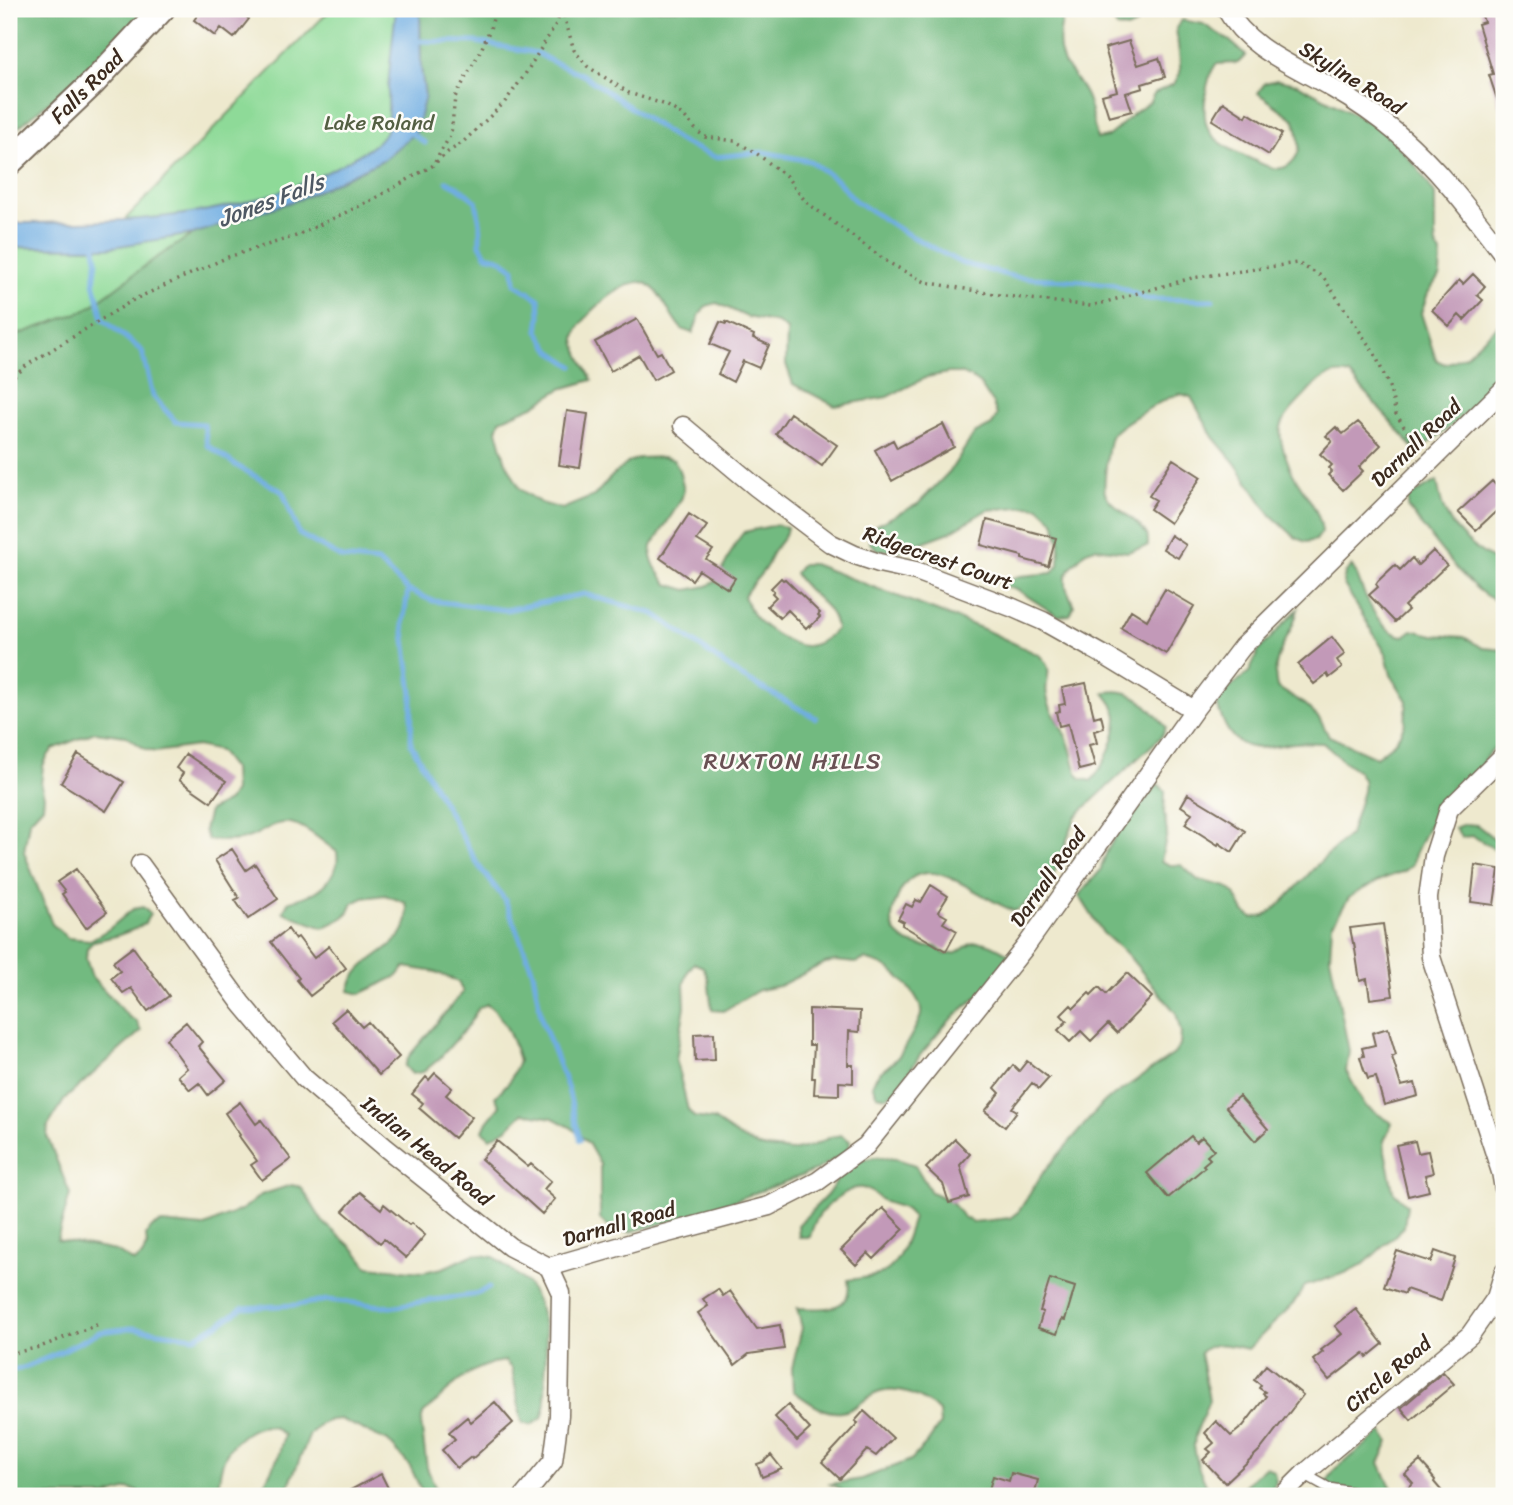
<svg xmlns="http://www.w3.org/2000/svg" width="1513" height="1505" viewBox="0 0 1513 1505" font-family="Sriracha,sans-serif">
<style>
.green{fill:#8eda98;stroke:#64825b;stroke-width:2}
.forest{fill:#72ba80;stroke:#56724f;stroke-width:2}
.water{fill:#70ade2;stroke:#566c80;stroke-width:2}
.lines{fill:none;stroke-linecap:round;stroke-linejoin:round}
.stream{stroke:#70ade2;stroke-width:5}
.building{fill:#c299b8}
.lane-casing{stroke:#7a6d5c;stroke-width:12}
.street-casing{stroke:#7a6d5c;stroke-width:21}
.secondary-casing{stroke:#7a6d5c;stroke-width:28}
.path{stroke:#7a6d5c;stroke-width:3.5;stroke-dasharray:2 5;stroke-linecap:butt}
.lane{stroke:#fff;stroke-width:9}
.street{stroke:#fff;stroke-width:18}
.secondary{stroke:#fff;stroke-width:24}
.labels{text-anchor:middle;stroke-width:5;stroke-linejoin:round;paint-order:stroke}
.street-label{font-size:21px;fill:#3b2a1e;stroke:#fdfcf7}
.park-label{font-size:21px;fill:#545f43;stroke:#fdfcf7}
.water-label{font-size:23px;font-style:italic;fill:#4e5863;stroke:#fdfcf7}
.neighbourhood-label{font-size:23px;letter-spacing:2px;fill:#6a5154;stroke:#fdfcf7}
</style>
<rect width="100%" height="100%" fill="#fdfcf7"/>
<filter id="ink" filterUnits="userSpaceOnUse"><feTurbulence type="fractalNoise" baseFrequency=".0143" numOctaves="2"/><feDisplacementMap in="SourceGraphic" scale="14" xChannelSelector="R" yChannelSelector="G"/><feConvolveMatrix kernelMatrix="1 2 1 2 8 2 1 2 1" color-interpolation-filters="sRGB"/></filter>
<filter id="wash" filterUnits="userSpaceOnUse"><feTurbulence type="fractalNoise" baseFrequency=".00686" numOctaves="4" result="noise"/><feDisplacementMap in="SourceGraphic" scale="28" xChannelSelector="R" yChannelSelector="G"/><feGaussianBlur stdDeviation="1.57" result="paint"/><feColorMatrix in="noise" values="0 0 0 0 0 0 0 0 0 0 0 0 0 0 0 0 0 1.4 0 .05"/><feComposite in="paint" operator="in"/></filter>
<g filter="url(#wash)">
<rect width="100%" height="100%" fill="#eee9ce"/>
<path class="green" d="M331 9H780L544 87 9 569V247L97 248Z"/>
<path class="forest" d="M9 9H148C107 56 57 95 9 135Z
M420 9H1066C1060 25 1056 46 1064 63 1072 76 1083 86 1088 101 1092 113 1094 126 1097 139L1107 137 1117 129 1133 114 1150 102 1154 93 1174 84 1180 73V62L1176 28 1182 20 1203 24 1230 41 1246 55 1238 63 1216 64C1206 78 1200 115 1209 131 1218 144 1235 152 1249 158 1256 161 1266 167 1274 168 1289 171 1301 156 1299 142 1299 135 1296 127 1295 120L1258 93 1265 83 1277 80 1297 84 1382 128 1416 166 1435 194V235L1436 245 1441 254 1440 275 1428 293 1421 313 1436 360 1445 364 1465 356 1497 326 1504 323V376L1491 387 1454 424 1417 452 1350 375C1332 370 1319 379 1308 392 1299 402 1285 414 1281 427 1279 436 1282 446 1285 454 1288 462 1291 472 1296 479 1307 497 1320 511 1322 532L1316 540 1306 542 1296 538 1270 514 1235 463 1213 437 1191 397C1188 396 1185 395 1181 394 1171 394 1117 426 1112 435 1108 440 1103 488 1105 493 1112 509 1139 519 1147 535 1148 537 1148 544 1148 546L1127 552 1095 548 1086 551 1071 567 1066 576V587L1074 606 1070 615 1058 616 1019 591 999 584 1020 576 1052 573 1059 565 1060 542 1054 521 1039 507 1029 506 987 510 950 532 899 551 878 550 870 543 868 532 876 525 918 504 950 471 974 434 992 425 997 415 993 404 980 384 970 377 960 373H948L927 377 887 397 835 406 793 384 786 364 787 330 778 323 747 317 717 303 706 306 700 314 693 333C692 333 684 330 683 330 670 319 659 283 641 282 622 281 574 321 575 340 576 351 587 369 592 380L561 389 533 406 500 420 497 430 505 460 520 489 541 503 562 509 594 496 612 476 629 462 640 458 664 457 674 460 679 470 684 490 681 500 652 546 651 557 655 567 667 584 687 590 707 586 717 580 737 541 744 532 776 525 787 527C785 541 779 541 773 552 769 558 771 557 768 563 762 576 750 584 744 596 747 603 750 611 754 616 763 627 792 647 807 646 818 645 829 637 836 629 833 602 807 596 795 573L802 564H813L981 628 1039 655C1057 672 1043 678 1047 696 1050 714 1062 725 1068 741 1073 754 1073 766 1080 778L1091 781C1103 769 1121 729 1116 712 1114 705 1108 698 1104 693 1133 685 1149 707 1166 727L1162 736 1076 816 1052 879 1023 906 1015 911C976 899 917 836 895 904 892 914 889 925 897 934 905 943 915 946 926 947 929 947 933 946 936 947 937 948 944 953 945 954 961 955 958 950 971 944 984 937 1002 951 1014 957L994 982 947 1023 921 1054 896 1091 887 1097 877 1095 872 1085C878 1069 888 1069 898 1057 902 1052 921 1020 921 1014 923 998 898 974 886 967 880 963 872 962 865 959L856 963 835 961 825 963 779 986 759 990 723 1011 712 1010 708 978 703 967 694 963 687 973 684 985 685 1006 676 1060 688 1110 694 1117 714 1120 741 1138 759 1147 791 1151 812 1146 831 1137 841 1135 850 1141 849 1151 812 1172 695 1215 630 1232 617 1230 607 1226 600 1219V1164L588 1143 572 1128 553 1118 523 1113 508 1128 490 1138 483 1131 487 1122 500 1106 495 1097 510 1081 519 1061C513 1040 505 1017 487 1004L478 1009 467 1027 439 1059 423 1072 412 1074 405 1066 409 1056 463 992 458 982 436 972 405 967 398 976 360 994 349 991C357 950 417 952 406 903L385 895 363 898 353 903 349 912 341 919 323 928 283 912 288 902C308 895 323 893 333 873 338 864 338 861 337 852 324 843 304 824 289 823 273 821 261 834 247 838 235 843 220 840 208 840L204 830 209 811 228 801 234 791 233 769 219 751 197 746 155 752 145 749 126 736 95 732 53 749 47 757 43 766 41 785 44 796 43 806 29 821 24 852 52 924 68 938 90 940 109 929 133 909 143 907 150 914 145 923 135 929 116 936 94 941 87 948 86 959 92 977 128 1016 137 1022 141 1031 65 1099 48 1126 47 1136 70 1194 57 1240 116 1251 134 1262 142 1256 147 1246 146 1235 152 1227 162 1223 203 1227 243 1209 261 1195 291 1185 301 1187 323 1222 355 1250 368 1267 423 1272 443 1268 474 1254 494 1257 527 1283 538 1302 546 1333 545 1408 542 1418 532 1425 522 1423 512 1369 505 1361 492 1363 471 1372 455 1384 423 1414 421 1423 427 1468 439 1496H424L410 1466 388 1441 340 1419 330 1420 320 1424 310 1434 286 1492 278 1496H265L261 1490 278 1457 284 1435C284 1435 276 1429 275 1428 254 1420 228 1444 223 1462 219 1473 219 1485 217 1496H141L138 1491 128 1489 106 1496H9V338L86 310 153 260 193 234 300 199 383 160 425 96 421 68Z
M1105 9H1141L1136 25 1127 29 1117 27Z
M1437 481C1439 492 1441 504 1446 514 1459 539 1481 553 1504 566V605C1498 601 1491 599 1485 595 1458 576 1429 534 1408 508V497Z
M1352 566C1357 573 1358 579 1361 586 1369 605 1382 634 1404 636L1412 630 1433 635 1464 637 1483 648 1504 650V739L1486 757 1469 785 1428 826 1415 854 1413 864 1405 871 1385 878 1357 892 1349 898 1332 925 1330 957 1349 1051 1346 1071 1365 1106 1392 1123 1384 1141 1385 1151 1393 1191 1407 1205 1404 1227 1364 1264 1345 1273 1305 1286 1293 1304 1248 1349C1231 1346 1214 1339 1200 1353L1209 1400 1195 1436 1194 1446 1198 1467 1211 1496H845L840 1489 830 1484 862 1479 911 1460 927 1443 940 1424 939 1412C925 1397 895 1384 875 1394 863 1399 854 1411 841 1412 822 1414 808 1401 793 1391L792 1368 802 1328 797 1308C820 1309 854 1313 848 1280 858 1278 872 1278 881 1274 901 1266 906 1236 913 1218 903 1204 900 1208 885 1202 877 1198 872 1189 862 1188 850 1185 825 1206 818 1217 814 1222 812 1230 810 1237H799L798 1225 827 1195 846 1167 855 1161 876 1157 897 1159 915 1165 931 1192 951 1201 963 1217 973 1222 1010 1218 1019 1211 1042 1174 1103 1103 1174 1054 1180 1045 1181 1033 1176 1013 1127 954 1103 933 1079 895 1100 871 1107 851 1118 832 1158 784 1165 791 1164 813 1167 833 1161 861 1170 865H1181L1198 880 1227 887 1235 894 1244 912 1253 918 1265 916 1283 902 1319 863 1350 834 1363 791 1364 781 1358 771 1341 759 1323 743C1313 743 1304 742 1294 743 1265 747 1241 757 1225 725 1221 716 1217 709 1217 699L1250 671 1258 651 1298 609C1292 638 1269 655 1277 687L1304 704 1319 718 1329 736 1376 757 1394 743 1400 734 1405 723 1407 701 1391 675 1386 654 1343 583 1345 573Z
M1465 824 1477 825 1496 840 1504 842V855L1473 836 1462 837 1454 828Z
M1382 1432 1389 1442 1379 1463 1396 1496H1318L1335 1469Z
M1266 1466 1274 1472 1276 1482 1267 1496H1233Z"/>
<path class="water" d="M396 9H420L421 68 425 96 416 132 383 160 300 199 193 234 107 248 9 247V223C123 223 249 220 349 160 362 152 380 145 386 130 389 122 388 98 388 88 390 62 393 35 396 9Z"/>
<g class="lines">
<path class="stream" d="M414 41 476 42 537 53 551 61 583 75 681 142 715 157 764 152 810 161 838 181 854 200 902 231 961 263 1015 277 1083 281 1115 285 1146 299 1213 300
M408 131 425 143
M447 181 458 187 476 201 480 223V244L486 255 499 258 514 269 515 284 539 299 540 316 538 331 551 351 573 366
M94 242 97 260 94 282 103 319 142 351 153 396 176 422 204 424 207 445 237 466 283 492 299 534 342 558 378 562 408 590 433 601 506 610 584 594 655 614 739 675 816 718
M408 590 403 624 412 693 411 744 478 865 505 900 533 972 542 1021 568 1089 580 1140
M9 1073 10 1074
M9 1370 20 1369 56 1354 99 1332 132 1328 195 1337 219 1324 242 1308 296 1305 328 1300 390 1307 433 1300 473 1295 489 1288"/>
</g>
<g id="blocks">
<path class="building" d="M202 9H236L249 19 234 38 221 28 215 36 194 20Z
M1480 9H1498L1500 17 1504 16V114H1502L1489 75 1493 74 1478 24 1484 22Z
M1129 41 1138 65 1159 58 1165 77 1142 84 1143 88 1126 93 1132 111 1109 117 1102 95 1117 91 1105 48Z
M1223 102 1246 117 1248 113 1282 134 1269 155 1212 120Z
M1473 274 1485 286 1477 295 1483 300 1464 320 1459 315 1449 326 1432 310 1459 280 1463 284Z
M637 319 657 354 661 352 671 370 653 380 639 355 611 371 595 342Z
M720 322 726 324V322L754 335 753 338 769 345 759 368 743 361 733 382 718 374 729 352 710 344Z
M567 411 588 414 580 468 559 465Z
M790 413 837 445 822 466 776 434Z
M1358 422 1381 445 1359 467 1363 471 1343 490 1328 475 1332 471 1329 468 1332 465 1320 454 1332 441 1326 436 1336 427 1343 434Z
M943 424 954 447 892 481 875 450 893 440 897 448Z
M1173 459 1201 477 1170 523 1150 509 1156 500 1149 496Z
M1492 481 1504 494V504L1476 530 1458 512Z
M689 514 707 526 697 540 713 550 706 559 735 578 728 589 699 570 692 580 660 558Z
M987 520 1056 538 1048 566 1022 559V556L981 545Z
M1171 535 1186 545 1178 558 1163 549Z
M1433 551 1447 565 1404 606 1408 610 1395 622 1369 595 1378 587 1376 584 1378 581 1395 565 1400 570 1412 558 1418 565Z
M781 578 783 580 785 579 820 613 818 615 820 617 810 627 809 625 806 628 788 610 780 618 767 606 776 597 772 593 774 591 771 588Z
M1165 589 1194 606 1166 654 1121 628 1131 610 1147 620Z
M1332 637 1345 654 1337 660 1342 668 1329 678 1327 674 1314 684 1298 665Z
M1086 683 1094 717 1101 715 1104 728 1094 731 1097 743 1089 745 1095 766 1079 770 1068 724 1059 726 1056 712 1060 711 1059 705 1065 704 1062 688Z
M78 754 124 782 106 811 61 783Z
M186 754 226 781 211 802 179 780 183 773 176 768Z
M1188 794 1234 822 1233 823 1245 831 1232 852 1219 843 1218 845 1185 824 1192 813 1181 806Z
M232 849 246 870 255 864 278 899 248 919 235 900 239 898 215 860Z
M1475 865 1499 869 1494 905 1471 902Z
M76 869 107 912 86 928 62 894 65 892 57 882Z
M931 885 948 896 938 912 947 917 943 923 957 931 946 951 902 925 904 922 898 919 906 904 912 907 916 900 921 902Z
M1383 924 1393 996 1370 999 1367 979 1360 981 1354 943H1353L1350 928Z
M288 929 295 939 298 937 314 958 329 946 346 968 310 996 297 980 299 978 271 942Z
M133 947 169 996 148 1011 131 988 123 993 111 978 120 971 113 962Z
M1127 973 1152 997 1117 1033 1108 1024 1091 1041 1081 1031 1070 1042 1058 1030 1067 1021 1061 1015 1071 1005 1074 1008 1089 993 1091 995 1099 987 1106 994Z
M346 1009 362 1027 368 1022 399 1057 379 1075 332 1021Z
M809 1009 860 1011 859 1032 849 1031 848 1065H853V1083L839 1082V1095L814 1094 815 1078H812L814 1045H809Z
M186 1022 202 1042 198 1046 226 1080 208 1095 199 1083 190 1090 178 1076 187 1068 166 1039Z
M1388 1028 1396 1055 1392 1057 1401 1086 1415 1083 1418 1096 1384 1105 1376 1077 1368 1079 1366 1073H1365L1360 1057 1364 1056 1362 1048 1375 1045 1372 1033Z
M714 1033 715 1060 695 1061 694 1034Z
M1027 1061 1049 1078 1039 1089 1032 1083 1012 1108 1017 1111 1005 1127 985 1111 1000 1093 995 1088 1013 1065 1019 1071Z
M435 1073 452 1088 446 1095 472 1117 454 1138 419 1108 423 1103 412 1094 426 1077 429 1080Z
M1239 1096 1268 1129 1255 1141 1226 1107Z
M240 1102 256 1124 261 1120 291 1159 262 1180 251 1165 257 1161 239 1136 240 1135 225 1113Z
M1191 1136 1196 1142 1202 1137 1214 1150 1207 1156 1210 1159 1203 1165 1205 1167 1168 1198 1147 1173Z
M955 1139 970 1154 960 1165 969 1197 949 1203 943 1184 926 1168Z
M497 1141 528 1167 531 1164 551 1181 544 1189 555 1199 542 1214 481 1159Z
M1415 1141 1418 1153 1428 1151 1433 1173 1425 1175 1429 1191 1408 1196 1396 1145Z
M360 1192 381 1209 384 1204 409 1225 411 1223 425 1235 406 1258 384 1239 380 1243 343 1211Z
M883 1208 904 1229 874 1259 868 1253 856 1265 841 1250Z
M1397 1251 1431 1262 1435 1251 1455 1258 1441 1301 1406 1289 1405 1294 1384 1287Z
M1050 1279 1075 1287 1065 1320 1062 1319 1057 1334 1038 1328 1043 1312 1040 1311Z
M718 1289 723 1296 730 1291 757 1329 780 1325 784 1349 749 1354 735 1365 698 1313 708 1306 703 1299Z
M1356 1309 1383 1344 1367 1357 1364 1353 1329 1380 1313 1360 1323 1352 1321 1350 1342 1334 1335 1326Z
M1266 1365 1303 1395 1261 1449 1225 1483 1203 1460 1211 1452 1207 1449 1214 1443 1205 1433 1216 1421 1231 1436 1243 1426 1266 1396 1263 1394 1265 1392 1259 1388 1261 1385 1254 1380Z
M1443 1372 1454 1384 1411 1420 1401 1408Z
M495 1402 513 1423 472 1459 471 1457 457 1468 442 1450 455 1439 449 1432 467 1417 471 1422Z
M788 1405 810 1429 797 1441 775 1417Z
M864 1411 893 1438 876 1456 867 1450 840 1479 822 1462 858 1423 855 1421Z
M771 1455 782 1469 762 1477 757 1464 763 1462Z
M1420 1461 1431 1473 1430 1474 1435 1480 1434 1482 1446 1496H1413L1407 1489 1413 1483 1405 1474Z
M1011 1473 1038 1480 1034 1496H987L993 1476 1009 1481Z
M381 1474 392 1496H339Z"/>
</g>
</g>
<g filter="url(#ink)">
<use href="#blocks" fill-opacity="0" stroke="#7a6d5c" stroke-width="2"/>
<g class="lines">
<defs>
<path id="lane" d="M1304 1474 1329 1488 1376 1496"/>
<path id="street" d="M1226 9C1249 50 1294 65 1332 88 1355 101 1378 117 1398 134 1439 169 1471 212 1504 255
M683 426 756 487 830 543 855 555 879 563 916 571 1011 607 1043 621 1107 657 1194 710
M1504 755 1449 809 1434 856 1428 898 1431 957 1501 1172 1504 1189
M140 864 241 1003 304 1078 386 1148 510 1247 549 1267 561 1293 559 1416 553 1461 524 1496
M549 1267 649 1238 769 1206 818 1181 866 1146 1026 946 1194 710 1242 647 1504 389
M1282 1496 1304 1474 1470 1335 1496 1298 1504 1272"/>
<path id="secondary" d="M9 163 94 82 162 9"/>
</defs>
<use href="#lane" class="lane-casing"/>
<use href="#street" class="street-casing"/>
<use href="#secondary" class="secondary-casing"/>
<path class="path" d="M562 9 574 50 587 66 629 93 666 105 684 116 697 131 705 137 735 141 756 153 786 176 806 202 889 263 925 282 1005 296 1091 306 1192 278 1297 263 1323 277 1375 354 1390 389 1396 414 1413 441 1421 448
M435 162 451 134 455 97 481 50 490 29 496 9
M9 381 27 365 135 299 228 257 296 236 372 200 432 166 448 152 462 143 504 103 524 76 556 24 561 12
M9 1354 40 1347 99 1324"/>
<use href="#lane" class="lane"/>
<use href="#street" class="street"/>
<use href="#secondary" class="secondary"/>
</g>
</g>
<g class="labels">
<g class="street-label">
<text transform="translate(1352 78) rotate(32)" y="7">Skyline Road</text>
<text transform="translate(87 87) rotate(-45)" y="7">Falls Road</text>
<text transform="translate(1416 443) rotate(-44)" y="7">Darnall Road</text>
<text transform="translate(938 558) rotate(19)" y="7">Ridgecrest Court</text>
<text transform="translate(1048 877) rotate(-55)" y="7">Darnall Road</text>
<text transform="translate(427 1151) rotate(39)" y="7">Indian Head Road</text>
<text transform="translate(619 1224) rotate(-16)" y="7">Darnall Road</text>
<text transform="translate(1388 1374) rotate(-40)" y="7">Circle Road</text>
</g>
<g class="park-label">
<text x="379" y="130">Lake Roland</text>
</g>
<g class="water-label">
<text transform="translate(271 200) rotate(-21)" y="8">Jones Falls</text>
</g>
<g class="neighbourhood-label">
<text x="793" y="769">RUXTON HILLS</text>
</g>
</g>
<rect width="1513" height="1505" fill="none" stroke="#fdfcf7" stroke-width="35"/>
</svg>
